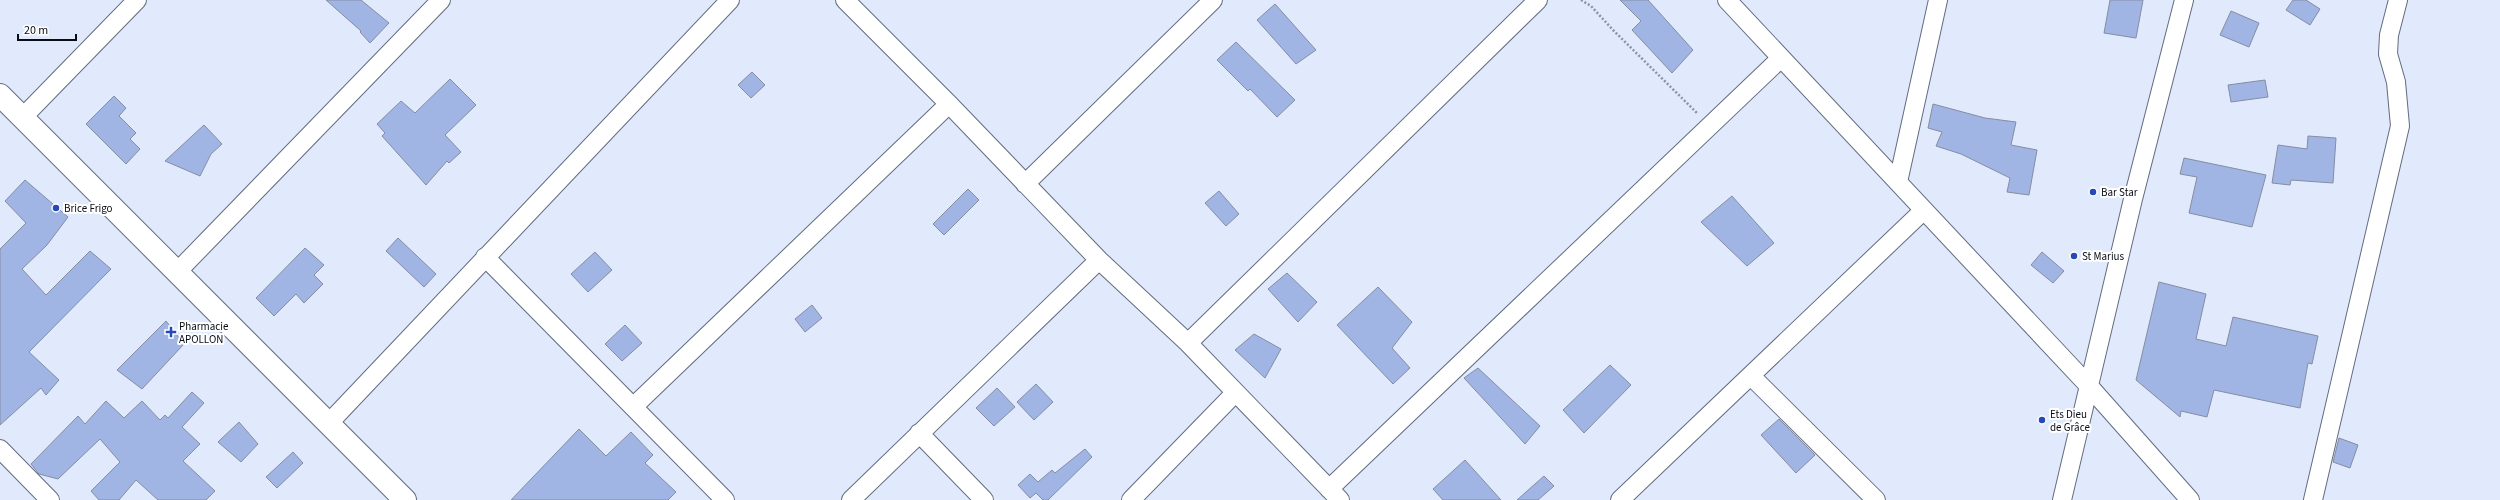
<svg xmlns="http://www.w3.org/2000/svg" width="2500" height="500" viewBox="0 0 2500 500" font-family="'Source Sans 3',sans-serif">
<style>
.building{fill:#a0b5e4;stroke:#848da2}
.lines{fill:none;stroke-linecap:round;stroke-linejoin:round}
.minor-casing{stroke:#636c7f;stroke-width:20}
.tertiary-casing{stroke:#636c7f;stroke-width:24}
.path{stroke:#8c92a1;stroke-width:2.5;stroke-dasharray:2 2;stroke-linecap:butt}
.minor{stroke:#fff;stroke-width:18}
.tertiary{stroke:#fff;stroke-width:22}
.poi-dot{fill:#2649b8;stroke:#fff;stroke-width:1.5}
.labels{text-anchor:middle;stroke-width:4;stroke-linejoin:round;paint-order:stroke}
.poi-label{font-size:11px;fill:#0a0d15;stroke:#fff;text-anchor:start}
</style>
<rect width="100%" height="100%" fill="#e1e9fc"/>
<path class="building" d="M326 0H361L389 23 370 43 360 32 361 31Z
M1620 0H1648L1693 50 1672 73 1632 30 1641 21Z
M2110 0H2143L2136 38 2104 33Z
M2293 0H2306L2320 9 2310 25 2286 10Z
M1275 4 1316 50 1296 64 1257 20Z
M2231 11 2259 23 2249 47 2220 35Z
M1236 42 1295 100 1277 117 1250 89 1248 91 1217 60Z
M752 72 765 85 751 98 738 85Z
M450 79 476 105 445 135 461 152 449 163 447 161 426 185 382 136 385 133 377 124 401 101 415 113Z
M2265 80 2268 97 2231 102 2228 85Z
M114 96 126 108 119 116 136 133 130 139 140 149 126 164 86 124Z
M1933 104 1985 118 2016 122 2011 145 2037 150 2029 195 2007 192 2010 178 1961 154 1936 146 1942 132 1928 128Z
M204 125 222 144 211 154 200 176 165 161Z
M2308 136 2336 138 2333 183 2291 180 2290 185 2272 183 2278 145 2307 149Z
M2184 158 2266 175 2252 227 2189 213 2197 177 2180 174Z
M25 180 68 217 47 245 22 269 46 295 90 251 111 269 29 352 59 380 46 395 41 388 0 425V249L26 223 5 201Z
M968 189 979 200 944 235 933 224Z
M1219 191 1239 214 1226 226 1205 203Z
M1732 196 1774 243 1747 266 1701 222Z
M398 238 436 274 424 287 386 251Z
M305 248 324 265 314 275 323 284 304 303 296 294 274 316 256 298Z
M595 252 612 270 588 292 571 274Z
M2042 252 2064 271 2053 283 2031 265Z
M1287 273 1317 302 1298 322 1268 289Z
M2159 282 2206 294 2196 339 2226 346 2233 317 2318 336 2312 364 2308 363 2300 408 2214 390 2207 417 2181 411 2180 417 2136 380Z
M1378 287 1412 322 1392 348 1410 368 1393 384 1337 325Z
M812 305 822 318 805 332 795 319Z
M166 321 184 344 142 389 117 370Z
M625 325 642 343 622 361 605 344Z
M1254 334 1281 349 1265 378 1235 350Z
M1610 365 1631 385 1584 433 1563 410Z
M1478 368 1540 426 1525 444 1464 378Z
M1036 384 1053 402 1034 420 1017 402Z
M997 388 1015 407 994 426 976 408Z
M192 392 204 403 182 427 200 444 183 461 215 491 206 500H158L136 480 119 500H99L91 491 120 462 100 439 58 479 39 474 31 464 78 416 85 424 106 401 124 418 142 401 160 420 165 415 168 418Z
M1779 419 1815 455 1796 473 1761 435Z
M239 422 258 444 241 462 218 442Z
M579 429 606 456 631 432 653 455 645 463 676 492 668 500H511Z
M2339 438 2358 445 2350 468 2333 462Z
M1085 449 1092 457 1048 500H1043L1036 493 1030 498 1018 485 1030 474 1038 482 1052 470 1055 473Z
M293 452 303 463 277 488 266 477Z
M1465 460 1501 500H1443L1433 489Z
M1544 476 1554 486 1538 500H1517Z"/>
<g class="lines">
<defs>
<path id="minor" d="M845 0 949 104 1099 260 1188 343 1340 500
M1727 0 2088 385 2190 500
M23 117 137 0
M1898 182 1938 0
M1025 184 1213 0
M485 257 725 500
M178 271 441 0
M1188 343 1538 0
M1751 376 1876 500
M633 407 949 104
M328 424 730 0
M919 433 984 500
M0 449 50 500
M1329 489 1781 58
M851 500 1099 260
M1131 500 1235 393
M1620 500 1924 210
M2062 500 2133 199 2184 0
M2313 500 2400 126 2396 82 2388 54 2389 35 2398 0"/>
<path id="tertiary" d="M0 95 405 500"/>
</defs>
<use href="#minor" class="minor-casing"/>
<use href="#tertiary" class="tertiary-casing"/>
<path class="path" d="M1581 0 1591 6 1613 30 1697 113"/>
<use href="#minor" class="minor"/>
<use href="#tertiary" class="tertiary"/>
</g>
<g class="poi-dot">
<circle cx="2093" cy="192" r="4"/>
<circle cx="56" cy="208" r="4"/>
<circle cx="2074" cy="256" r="4"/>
<path d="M169 326h4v4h4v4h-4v4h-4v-4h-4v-4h4z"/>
<circle cx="2042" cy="420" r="4"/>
</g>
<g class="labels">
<g class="poi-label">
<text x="2101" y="196">Bar Star</text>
<text x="64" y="212">Brice Frigo</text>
<text x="2082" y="260">St Marius</text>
<text x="179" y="330">Pharmacie<tspan x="179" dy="13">APOLLON</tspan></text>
<text x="2050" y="418">Ets Dieu<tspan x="2050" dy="13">de Grâce</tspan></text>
</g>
</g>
<path d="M18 34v6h58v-6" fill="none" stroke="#0a0d15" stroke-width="2"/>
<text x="24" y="34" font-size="12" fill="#0a0d15" stroke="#ffffff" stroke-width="3" paint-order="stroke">20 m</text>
</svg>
